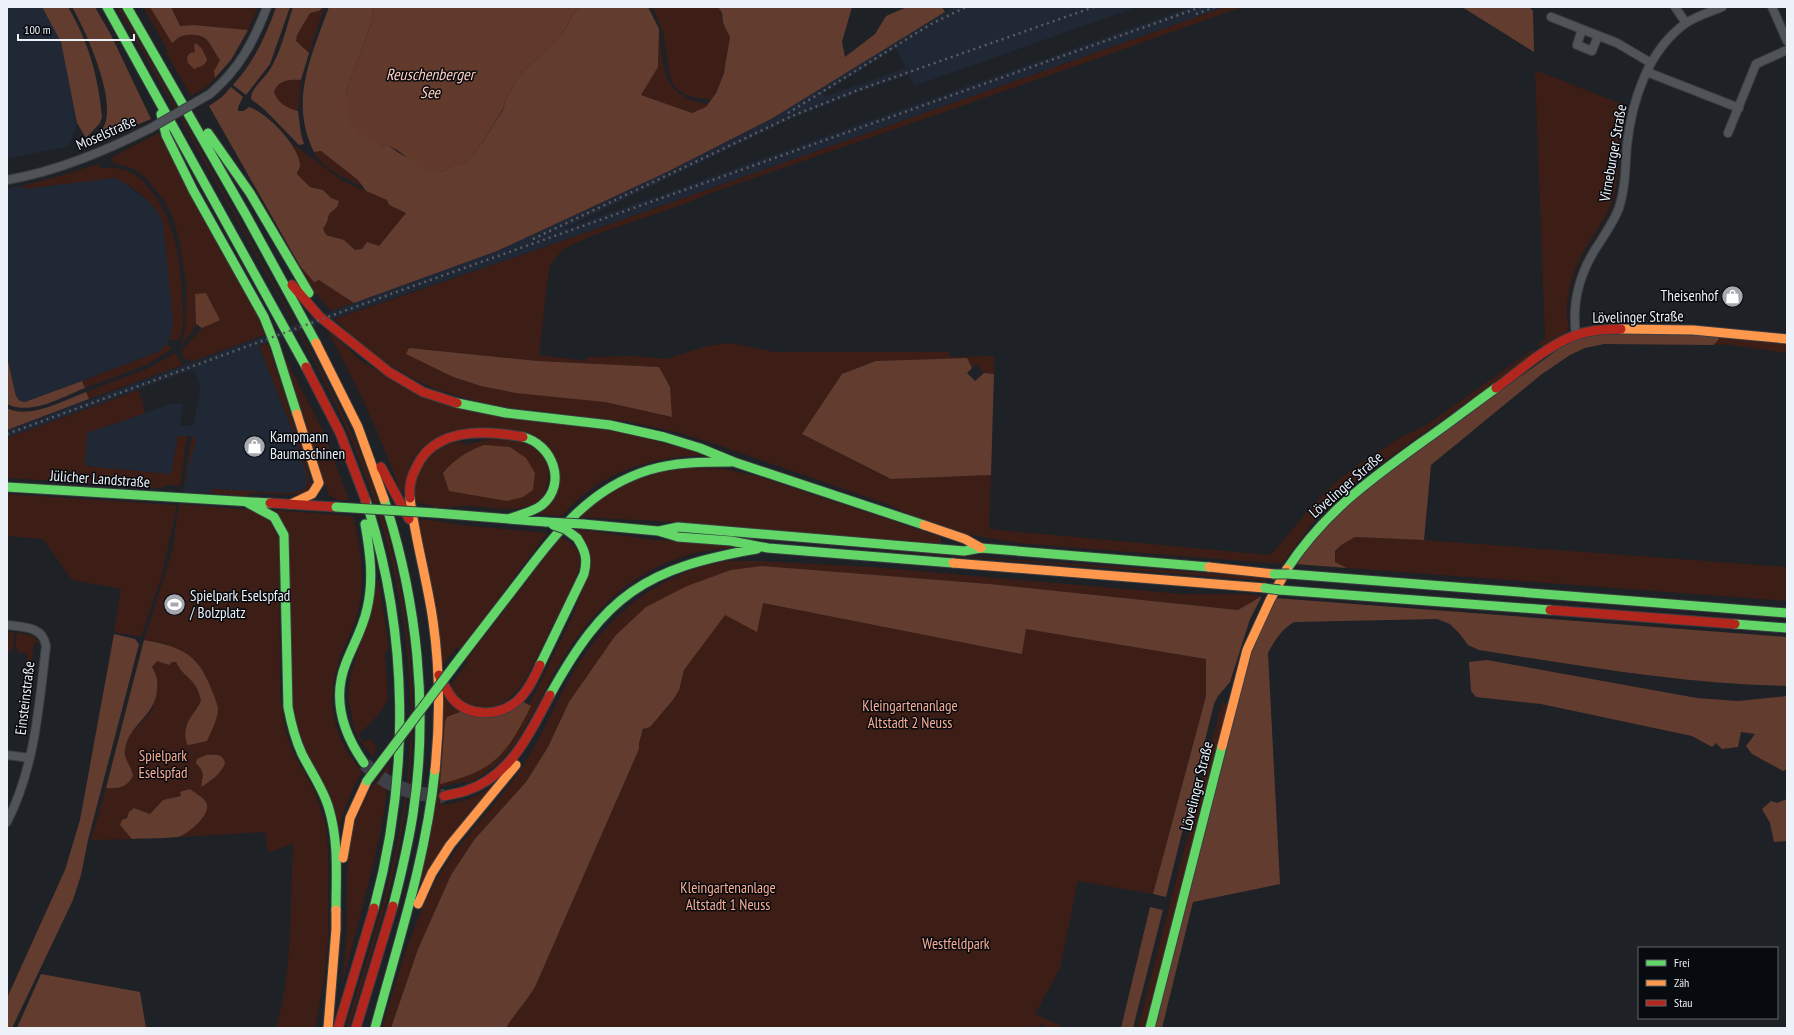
<svg xmlns="http://www.w3.org/2000/svg" width="1794" height="1035" viewBox="0 0 1794 1035" font-family="'PT Sans Narrow',sans-serif">
<style>
.built{fill:#202836;fill-rule:evenodd}
.green{fill:#3d1e16;fill-rule:evenodd}
.forest{fill:#633c30}
.water{fill:#623a2c}
.lines{fill:none;stroke-linecap:round;stroke-linejoin:round}
.highway-tunnel{stroke:#3d4046;stroke-width:14;stroke-dasharray:14 7;stroke-linecap:butt}
.street-casing{stroke:#3a3d41;stroke-width:10}
.fast-casing{stroke:#3a3d41;stroke-width:11}
.slow-casing{stroke:#3a3d41;stroke-width:11}
.jam-casing{stroke:#3a3d41;stroke-width:11}
.street{stroke:#505357;stroke-width:8}
.fast{stroke:#63d668;stroke-width:9}
.slow{stroke:#ff974d;stroke-width:9}
.jam{stroke:#b3261e;stroke-width:9}
.rail{stroke:#5a5c60;stroke-width:2.5;stroke-dasharray:2 4;stroke-linecap:butt}
.street-bridge-casing{stroke:#3a3d41;stroke-width:10;stroke-linecap:butt}
.fast-bridge-casing{stroke:#3a3d41;stroke-width:11;stroke-linecap:butt}
.street-bridge{stroke:#505357;stroke-width:8}
.fast-bridge{stroke:#63d668;stroke-width:9}
.labels{text-anchor:middle;stroke-width:3;stroke-linejoin:round;paint-order:stroke}
.street-label{font-size:15px;fill:#edf1f8;stroke:#070a0e}
.poi-label{font-size:15px;fill:#edf1f8;stroke:#070a0e;text-anchor:start}
.park-label{font-size:15px;fill:#fbac93;stroke:#070a0e}
.water-label{font-size:16px;font-style:italic;fill:#fecdbe;stroke:#070a0e}
</style>
<rect width="100%" height="100%" fill="#1e2126"/>
<path class="built" d="M7 7H42L61 42 77 123 69 146 7 159Z
M954 7H1137L914 86 909 75 859 92 793 118 561 230 1191 7H1225L548 246 355 311 259 346 293 432 307 476 308 483 305 488 298 492 287 493 211 489V493L183 492 192 436H178L171 474 85 466 87 433 171 404H183L180 426H189L194 424 200 391 199 381 194 369 7 438V430L497 251 667 172 756 127ZM896 48 906 68 824 97 823 94Z
M114 178 122 181 152 204 159 212 163 222 173 314V329L171 337 165 347 158 352 25 402 20 401 16 396 7 357V189L23 186V189Z"/>
<path class="green" d="M117 7H120C168 92 216 177 262 262 290 314 320 365 345 418 397 527 423 661 409 782 400 867 374 947 349 1028H346C371 947 397 867 407 782 421 660 394 535 344 423 320 368 289 315 260 262 213 177 166 92 117 7Z
M143 7H150L172 43C174 41 176 39 179 37 185 33 201 34 206 39 212 45 215 54 220 60L214 71 215 78 207 86 191 96 168 56 165 45Z
M171 7H258L248 30 193 25 180 26Z
M324 7 309 53 296 41 297 35 310 13 319 11Z
M652 7H718C722 13 721 17 723 24 725 29 729 33 730 38 730 54 721 87 711 100 663 96 672 76 664 39 662 27 657 17 652 7Z
M1225 7H1242L1099 58 708 194 685 204 591 236 562 250 549 267 539 355 586 361V357L634 356 666 359 707 346 731 343 775 352H949L950 357 994 356V374L984 373 976 364 972 368 967 358 876 361 842 374 802 434 891 479 991 475 989 529 1269 555 1277 548 1309 509 1334 484 1355 467 1401 437 1428 424 1532 350 1536 352 1353 484 1316 519 1282 564 1017 543 962 533 922 521 889 505 709 442 676 432 630 422 490 405 437 390 411 378 388 364 361 343 334 319 548 246ZM409 348 538 361 659 367 672 417 605 402 481 386 453 377 407 354Z
M659 29C664 68 661 97 708 104L706 108 693 113 641 95 658 67Z
M1535 70 1627 106C1622 121 1618 136 1618 151 1617 166 1618 182 1614 196 1604 225 1582 247 1573 275 1569 288 1566 303 1567 317 1567 323 1571 325 1567 332L1543 347 1537 345 1545 339Z
M291 79 301 80 298 111C286 108 278 103 274 92 277 84 283 82 291 79Z
M1630 107 1631 108 1620 195 1607 226 1590 252 1572 318H1569C1571 294 1575 271 1588 251 1599 232 1612 216 1617 194 1621 179 1620 164 1621 149 1622 135 1625 121 1630 107Z
M159 133 257 315 265 335 191 362 190 359 186 360 181 352 202 328 219 320 195 294 196 324 194 329 180 347 186 327V283L179 239 173 218 165 202 146 178 134 169 114 163 110 158Z
M293 144 343 181 387 200 389 205 406 213 379 246 355 250 344 240 326 235 322 229 327 222 329 213 337 207 323 190 310 187 296 174 300 166Z
M321 151 358 180 362 186C347 179 321 168 314 152Z
M98 164 100 168C107 168 114 167 121 169 131 171 140 177 146 185 174 215 180 256 182 296 183 308 186 330 178 340H169L173 323 163 222C156 204 132 184 114 178L23 189V186L67 174Z
M300 266 354 303 331 311 311 288Z
M325 326 360 360 408 389 581 426 626 433 707 455C651 457 600 471 562 516L536 514 555 494 542 441 441 437 401 493C381 435 354 379 325 326Z
M1720 336 1787 344V353L1724 344 1713 345 1717 342Z
M268 343 312 483 307 490 300 494 287 495 256 493 245 496 211 493V489L287 493C300 492 309 491 307 476L293 432 259 346Z
M167 344 172 349 144 366 85 388 82 381 158 352Z
M278 344 323 431 349 500H338L329 495Z
M175 353 183 365 89 399 86 392 149 368Z
M139 390 145 413 87 433 85 466 171 474 178 436H187L180 486 167 485 160 488 7 478V438Z
M192 436 194 437 196 441 188 468 186 484H184Z
M491 439C520 439 556 446 547 484 546 490 544 498 537 502 518 514 492 507 471 506 458 506 446 507 434 508L433 506 414 502 417 473 438 447 460 441 464 445Z
M689 467 725 469 760 477 941 537V544L656 521 579 517C587 510 596 502 605 495 631 479 659 472 689 467Z
M7 494 177 505 162 575 141 637 114 632 121 589 72 580 43 539 7 536Z
M179 504 255 510 272 521 279 540 280 696 286 733 292 750 315 792 325 822 328 848V939L325 974 315 1028H276C293 969 290 906 293 844L268 853 265 832 180 837 202 818 208 804 204 799 190 789 181 796 163 800 150 814 134 808C128 813 126 819 120 825L132 839 91 840 106 788 115 789 133 776C132 767 123 758 125 750 127 729 148 721 153 707 155 701 154 694 155 688 155 680 157 674 152 667L157 660 169 665 172 662H176C184 679 196 677 201 701L185 727 189 745 207 741 218 709 164 643 144 640 172 552ZM206 755H213L224 767C217 775 211 782 202 787L203 775 197 760Z
M273 510 353 516C361 549 366 581 357 615 353 630 344 645 339 660 325 704 333 737 362 772 350 792 343 812 338 835L293 714 289 540Z
M418 519 438 521 460 525 547 533 460 650 457 647 442 666Z
M574 529 657 540 742 546C723 549 703 550 685 556 613 579 575 632 542 696 520 737 511 762 467 784L466 781 440 787 441 805C463 803 479 796 496 783L420 889 441 696 484 718 532 687 525 703 529 705 572 618 585 582Z
M561 537C583 548 583 560 575 581L526 679C514 697 495 716 470 705 463 702 455 692 449 687L468 662 466 660Z
M1355 537 1424 540 1787 567V601L1347 568 1335 562C1335 544 1341 545 1355 537Z
M872 550 1267 577 1266 581Z
M758 561 873 567 1182 594H1243L1262 596 1239 610 989 584 762 566 615 636 569 702 548 747 526 782 474 840 451 875 418 949 391 1028H382C399 974 413 916 444 868 468 831 500 801 524 764 541 738 553 708 569 680 602 621 654 574 723 562 734 560 747 561 758 561Z
M378 581H379L389 649 385 652 388 698C383 711 370 726 358 733L363 742 371 739 376 746 373 757 359 739 354 728 348 696 350 678Z
M763 603 1016 653 1022 654 1026 629 1206 659V696L1153 894 1078 881 1060 968 1035 1014 1066 1028H1047L1040 1024 1037 1028H506C515 1013 526 1002 535 987L639 749C638 724 660 720 673 701 679 691 679 680 685 670 687 664 721 618 725 615 731 611 754 605 763 603Z
M9 632 15 633 12 651H7Z
M17 633C26 634 35 634 39 643H34L31 667H26L28 654 18 652V649L15 648Z
M1222 702 1228 705 1147 1028H1138Z
M390 763 384 812 374 862 342 985C344 966 346 946 347 927 347 887 344 847 360 809 367 792 379 778 390 763Z"/>
<path class="forest" d="M42 7H68C89 43 98 76 102 117L100 123 86 138 77 123 61 42Z
M72 7H95L111 35 151 119 90 144 88 141C94 137 101 132 104 126 117 100 86 31 72 7Z
M150 7H171L180 26 193 25 248 30 231 60 215 78 214 71 220 60C215 54 212 45 206 39 201 34 188 34 182 36 178 37 175 41 172 43Z
M276 7H290L270 64 246 95 233 85C254 62 266 36 276 7Z
M293 7H323L319 11 310 13 297 35 296 41 309 53 301 80C290 79 278 80 274 92 278 103 286 108 298 111L301 134 304 144 299 145 265 110 251 99C251 88 263 80 269 71 281 53 286 28 293 7Z
M329 7H374L370 27 346 92 380 145 389 146 402 155 442 172 453 166H461L467 161 482 143 503 110 506 99 516 81 524 70 554 43 567 26 572 15 579 7H648L659 29 658 67 641 95 692 113 706 107 716 93 724 73 730 37 723 23 722 13 718 7H852L842 42 845 57 875 34 886 16 907 7H942L945 12 771 119 667 172 497 251 354 303 319 280 314 282 300 266 209 106 222 97 231 87 243 97 238 107V111H244L249 107C266 112 300 146 300 166 300 168 297 172 297 174L310 187 323 190 331 198 339 201 337 207 329 214 327 222 323 229 326 235 344 240 355 250 362 249 367 242 379 246 406 213 389 205 387 200 366 191 358 180 321 151 314 152C289 101 311 57 329 7Z
M1462 7H1529L1533 11 1534 52Z
M1616 332 1720 336 1717 342 1713 345 1604 344 1585 348 1570 355 1542 374 1431 465 1424 540 1355 537 1341 545 1335 551V562L1347 568 1295 564 1321 529 1360 492 1567 343 1594 334Z
M409 348 538 361 659 367 670 387 672 417 605 402 516 393 481 386 453 377 406 354Z
M7 357 16 396 20 401 25 402 82 381 85 388C62 397 31 416 7 404Z
M967 358 972 368 967 373 975 381 984 373 994 374 991 475 891 479 802 434 842 374 876 361Z
M86 392 89 399 7 430V408C28 420 65 400 86 392Z
M762 566 989 584 1238 610 1262 596 1250 619 1230 682 1218 696 1214 704 1166 897 1153 894 1206 696V659L1026 629 1022 654 1016 653 763 603 757 632 725 615 684 670 679 690 673 700 650 727 643 729 639 743V749L535 987C526 1002 515 1013 506 1028H391L418 949 451 875 474 840 526 782 548 747 569 702 615 636 646 607 687 586 731 570Z
M1275 598 1787 637V686C1682 684 1582 666 1479 650L1468 645 1459 633 1450 624 1437 619 1294 622C1281 630 1275 640 1268 653L1280 884 1193 902 1162 1028H1154L1251 651Z
M114 634 135 639 139 644 88 840 81 875 73 900 12 1028H7V998L65 870 80 820Z
M144 640C177 646 197 652 210 686 213 693 217 702 218 709 218 719 211 732 207 741L189 745 187 744C181 723 193 717 201 701 197 678 184 679 176 662H172L169 665 157 661 152 667C157 676 158 681 157 691 154 717 128 725 125 750 123 758 132 767 133 776 127 787 119 789 106 788Z
M1487 660 1697 698 1738 701 1787 696V769L1783 771 1752 754 1746 746 1755 734 1741 732 1738 747 1722 749 1716 743 1712 747 1692 736 1541 704 1476 697 1471 691 1469 662Z
M206 755C214 755 223 753 225 763 223 772 210 782 201 787L203 775 201 769 196 763 197 759Z
M190 789C195 793 203 797 206 802 213 813 190 832 181 836 174 839 141 838 132 839L120 825 122 820 127 818 129 812 134 808 150 814 163 800 181 796 180 792Z
M1787 799V841L1774 842 1770 823 1762 809 1771 801 1777 803Z
M1150 907 1163 910 1133 1028H1121Z
M41 974 140 992 146 1028H17Z"/>
<path class="water" d="M374 7H579L572 15 567 26 554 43 524 70 516 81 506 99 503 109 482 143 467 161 461 166H453L442 172 423 169 397 150 389 146 380 145 360 133 349 122 346 92 370 27Z
M196 43 202 49 207 59C206 66 198 67 194 69L188 63 187 57 190 53 195 52 194 46Z
M206 293 220 320 202 328 196 324 195 294Z
M484 445 510 447 526 458 535 473 533 490 523 497 507 501 449 491 443 473C456 458 466 452 484 445Z
M523 702 531 706C506 755 496 770 440 784L445 722 447 717 460 712Z"/>
<g class="lines">
<path class="highway-tunnel" d="M365 764C387 787 413 795 444 796"/>
<defs>
<path id="street" d="M1675 7 1686 23
M1772 7 1787 41
M1551 17 1617 43 1651 63
M1582 29 1577 45 1592 51 1598 36
M1647 72 1739 108
M210 94C239 69 253 43 267 7
M1728 133 1756 64 1787 50
M7 180C58 171 105 151 151 128
M1576 335C1572 306 1579 277 1593 253 1602 238 1613 224 1619 208 1626 186 1625 168 1627 145 1632 100 1648 50 1686 23 1697 16 1710 12 1722 7
M7 625C23 627 43 626 46 646 39 706 35 767 7 822
M7 755 30 758"/>
<path id="fast" d="M107 7 306 367
M127 7 246 215 316 343
M161 114 166 135 193 190 264 317 275 345 297 414
M208 133 250 193 309 293
M457 403 506 413 610 425 664 437 700 448 734 462 924 525
M7 487 270 503
M384 499C417 599 429 709 413 814 408 845 401 875 393 906
M366 501C409 633 410 775 374 908
M246 502 274 517 284 535 288 707C291 723 295 739 302 754 311 772 324 790 329 809 339 842 336 877 336 910
M435 513 546 522
M508 519C519 515 533 512 542 505 568 483 552 444 523 437
M583 524 658 531 678 537 731 541 768 548 953 563
M659 531 678 527 964 551 981 548 1209 567
M1287 569C1324 513 1368 481 1422 442 1447 425 1471 406 1496 388
M1289 574 1787 613
M1280 590 1550 610
M1735 624 1787 628
M460 658C480 632 501 605 521 579 557 532 590 488 649 470 675 462 703 462 730 462
M540 665 584 574C588 559 585 550 577 538
M550 695C605 595 645 568 757 549
M364 763C343 733 332 698 346 663 353 645 363 628 367 609 374 580 370 552 365 524
M375 1028C398 942 426 859 435 770
M1150 1028 1222 746"/>
<path id="slow" d="M1621 329 1693 330 1787 339
M316 343 358 427 384 499
M410 498C415 539 427 579 433 621 440 670 440 721 435 770
M291 504 312 494 319 483 297 414
M924 525 965 539 981 548
M953 563 1265 588
M1209 567 1274 574
M1222 746 1247 650 1270 600 1287 569
M343 858 350 818 367 781
M418 904 432 873 450 845 516 765
M328 1028 336 929V910"/>
<path id="jam" d="M292 285 320 317 389 372 423 392 457 403
M306 367 340 433 366 501
M1496 388C1521 370 1546 346 1576 335 1590 330 1606 329 1621 329
M381 467 409 519
M410 498C409 488 411 477 416 468 434 427 486 430 523 437
M270 503 336 507
M1550 610 1735 624
M439 675C443 683 447 692 453 699 469 717 499 717 517 701 528 691 534 678 540 665
M444 796C452 794 460 793 468 790 511 775 530 733 550 695
M338 1028 374 908
M356 1028 393 906"/>
</defs>
<use href="#street" class="street-casing"/>
<use href="#fast" class="fast-casing"/>
<use href="#slow" class="slow-casing"/>
<use href="#jam" class="jam-casing"/>
<use href="#street" class="street"/>
<use href="#fast" class="fast"/>
<use href="#slow" class="slow"/>
<use href="#jam" class="jam"/>
<path class="rail" d="M1196 14 1215 7
M788 113 931 24 966 7
M533 239 792 116 858 90 1094 7
M7 434 388 295 1201 7"/>
<defs>
<path id="street-bridge" d="M151 128 210 94"/>
<path id="fast-bridge" d="M336 507 435 513
M546 522 583 524
M553 525 565 529 577 538
M1274 574H1289
M1265 588 1280 590
M367 781 460 658"/>
</defs>
<use href="#street-bridge" class="street-bridge-casing"/>
<use href="#fast-bridge" class="fast-bridge-casing"/>
<use href="#street-bridge" class="street-bridge"/>
<use href="#fast-bridge" class="fast-bridge"/>
</g>
<defs>
<symbol id="shop-disc" viewBox="-11 -11 22 22"><circle r="9.5" fill="#a5a8ae" stroke="#070a0e"/><path d="M-5-2.5h2.3a2.7 3.5 0 0 1 5.4 0H5L5.5 6h-11ZM-1.5-2.5h3a1.5 2.3 0 0 0-3 0Z" fill="#fff"/></symbol>
<symbol id="stadium-disc" viewBox="-11 -11 22 22"><circle r="9.5" fill="#a5a8ae" stroke="#070a0e"/><path d="M0-5a6.5 5 0 1 0 0 10a6.5 5 0 1 0 0-10ZM-3.5-1.8h7v3.6h-7Z" fill="#fff"/></symbol>
</defs>
<g fill-rule="evenodd">
<use href="#shop-disc" x="1720" y="284" width="25" height="25"/>
<use href="#shop-disc" x="242" y="434" width="25" height="25"/>
<use href="#stadium-disc" x="162" y="592" width="25" height="25"/>
</g>
<g class="labels">
<g class="street-label">
<text transform="translate(106 133) rotate(-24)" y="5">Moselstraße</text>
<text transform="translate(1613 153) rotate(-80)" y="5">Virneburger Straße</text>
<text transform="translate(1638 317) rotate(-1)" y="5">Lövelinger Straße</text>
<text transform="translate(100 479) rotate(4)" y="5">Jülicher Landstraße</text>
<text transform="translate(1346 485) rotate(-41)" y="5">Lövelinger Straße</text>
<text transform="translate(25 698) rotate(-83)" y="5">Einsteinstraße</text>
<text transform="translate(1197 786) rotate(-76)" y="5">Lövelinger Straße</text>
</g>
<g class="poi-label">
<text x="1718" y="301" text-anchor="end">Theisenhof</text>
<text x="270" y="442">Kampmann<tspan x="270" dy="17">Baumaschinen</tspan></text>
<text x="190" y="601">Spielpark Eselspfad<tspan x="190" dy="17">/ Bolzplatz</tspan></text>
</g>
<g class="park-label">
<text x="910" y="711">Kleingartenanlage<tspan x="910" dy="17">Altstadt 2 Neuss</tspan></text>
<text x="163" y="761">Spielpark<tspan x="163" dy="17">Eselspfad</tspan></text>
<text x="728" y="893">Kleingartenanlage<tspan x="728" dy="17">Altstadt 1 Neuss</tspan></text>
<text x="956" y="949">Westfeldpark</text>
</g>
<g class="water-label">
<text x="430" y="80">Reuschenberger<tspan x="430" dy="18">See</tspan></text>
</g>
</g>
<rect width="1794" height="1035" fill="none" stroke="#edf1f8" stroke-width="16"/>
<rect x="1638" y="947" width="140" height="72" fill="#070a0e" stroke="#63666c"/>
<rect x="1646" y="960" width="20" height="6" fill="#63d668" stroke="#63666c"/>
<text x="1674" y="967" font-size="12" fill="#edf1f8">Frei</text>
<rect x="1646" y="980" width="20" height="6" fill="#ff974d" stroke="#63666c"/>
<text x="1674" y="987" font-size="12" fill="#edf1f8">Zäh</text>
<rect x="1646" y="1000" width="20" height="6" fill="#b3261e" stroke="#63666c"/>
<text x="1674" y="1007" font-size="12" fill="#edf1f8">Stau</text>
<path d="M18 34v6h116v-6" fill="none" stroke="#edf1f8" stroke-width="2"/>
<text x="24" y="34" font-size="12" fill="#edf1f8" stroke="#070a0e" stroke-width="3" paint-order="stroke">100 m</text>
</svg>
